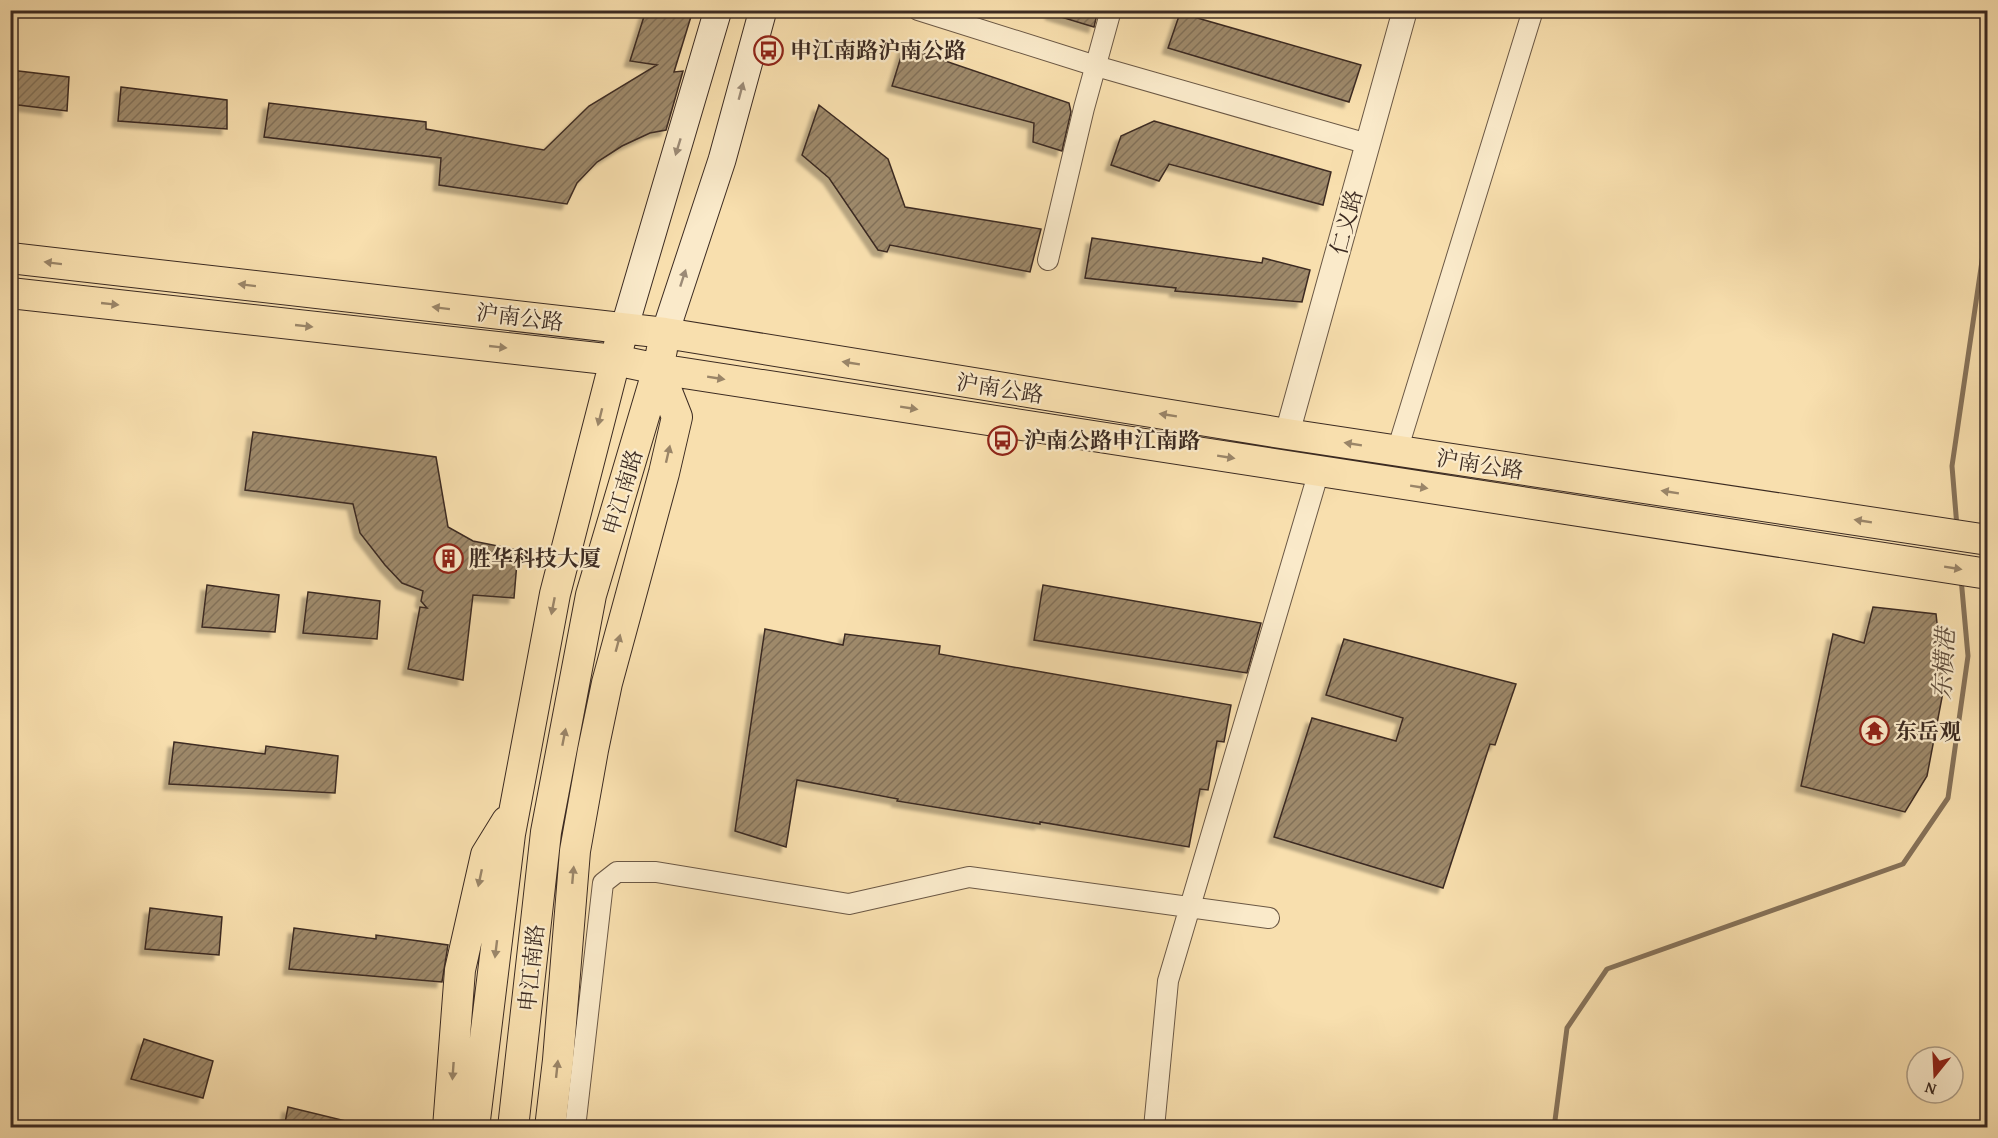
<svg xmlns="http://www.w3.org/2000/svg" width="1998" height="1138" viewBox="0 0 1998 1138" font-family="'Gentium Book Plus','Noto Serif SC',serif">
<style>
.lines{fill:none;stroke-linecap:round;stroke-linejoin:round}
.stream{stroke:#867259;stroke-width:5}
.building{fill:url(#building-hatch);stroke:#3c2b22;stroke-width:1.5;filter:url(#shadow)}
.minor-casing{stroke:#6b5845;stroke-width:22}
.tertiary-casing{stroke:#6b5845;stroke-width:26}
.secondary-casing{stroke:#3c2b22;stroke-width:29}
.primary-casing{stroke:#3c2b22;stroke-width:32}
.minor{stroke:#faeaca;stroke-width:20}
.tertiary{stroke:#faeaca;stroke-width:24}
.secondary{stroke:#faeaca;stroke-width:27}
.primary{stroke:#f8dfae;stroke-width:30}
.oneway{fill:#9b8a76}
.oneway2{fill:#9a8568}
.labels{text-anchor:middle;stroke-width:4.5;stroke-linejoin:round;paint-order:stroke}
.poi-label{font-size:22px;font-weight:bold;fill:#3c2b22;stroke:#faeaca;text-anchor:start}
.street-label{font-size:22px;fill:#3c2b22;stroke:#faeaca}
.water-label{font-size:24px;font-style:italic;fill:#614f3e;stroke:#faeaca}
</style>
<defs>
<pattern id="building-hatch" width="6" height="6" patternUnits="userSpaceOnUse" patternTransform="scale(1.5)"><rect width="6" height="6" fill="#9e896b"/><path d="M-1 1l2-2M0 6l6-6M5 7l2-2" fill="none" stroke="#827058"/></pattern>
<filter id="shadow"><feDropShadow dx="-5.5" dy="5.5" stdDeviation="1.5" flood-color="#0004"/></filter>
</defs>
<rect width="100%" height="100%" fill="#f8dfae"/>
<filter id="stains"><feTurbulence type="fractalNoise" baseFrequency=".00333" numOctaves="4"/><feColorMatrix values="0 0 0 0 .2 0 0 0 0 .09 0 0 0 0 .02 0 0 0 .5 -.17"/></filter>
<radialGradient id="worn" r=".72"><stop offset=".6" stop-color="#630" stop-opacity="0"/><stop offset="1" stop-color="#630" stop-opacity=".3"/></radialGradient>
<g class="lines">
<path class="stream" d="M1957 527 1952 466 1988 220
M1554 1128 1567 1028 1607 969 1903 864 1948 798 1968 656 1961 578"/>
</g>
<path class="building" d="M646 10H693L674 72 683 71 666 130 650 133 622 146 597 162 577 183 567 204 439 185 441 158 264 137 269 103 426 122V129L544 150 589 106 657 65 630 61Z
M1051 10H1098L1094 27 1051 14Z
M1180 13 1361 65 1349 102 1168 48Z
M904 47 1069 103 1071 112 1062 151 1033 142 1034 123 892 86Z
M10 70 69 77 67 111 10 104Z
M121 87 227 100V129L118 121Z
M819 105 888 159 905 207 1041 229 1030 272 890 245 887 252 878 250 829 178 802 155Z
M1154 121 1331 172 1323 205 1169 164 1159 181 1111 165 1121 136Z
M1092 238 1262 263 1263 258 1310 270 1302 302 1175 291 1176 288 1085 278Z
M253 432 436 457 448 527 473 541 518 550 514 598 473 595 463 680 408 669 420 607 427 608 421 601 423 591 402 583 385 565 360 533 353 504 245 490Z
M207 585 279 595 275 632 202 627Z
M1043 585 1261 623 1247 673 1034 640Z
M308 592 380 601 377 639 303 633Z
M1873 607 1936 614 1944 687 1927 776 1905 812 1801 786 1833 634 1864 643Z
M765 629 843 645 845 634 940 646 939 654 1231 705 1224 742 1217 741 1208 790 1200 789 1189 847 1040 822V824L897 801 898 799 797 780 786 847 735 831Z
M1344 639 1516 684 1495 745 1490 744 1443 888 1274 837 1312 718 1396 741 1403 718 1326 695Z
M174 742 265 754 266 746 338 756 335 793 169 784Z
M150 908 222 917 219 955 145 949Z
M294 928 376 939V935L448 945 442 982 289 969Z
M144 1039 213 1061 203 1098 131 1079Z
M288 1107 350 1122 349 1128H284Z"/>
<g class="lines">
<defs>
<path id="minor" d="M918 10 1096 66 1368 144
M1048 260 1084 108 1111 10
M1397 451 1533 10
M575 1128 603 883 617 872H656L849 904 969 877 1269 918
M1154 1128 1168 981 1319 471"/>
<path id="tertiary" d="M1287 434 1405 10"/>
<path id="secondary" d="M624 329 718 10
M665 333 722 160 763 10"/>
<path id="primary" d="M10 258 665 333 1287 434 1988 540
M10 293 615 360 658 369 1988 574
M448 1128 460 970 486 855 507 821
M474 1128 510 834 555 594 620 341
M513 1128 546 832 591 595 658 369 662 349
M550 1128 558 1060 575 851 593 750 607 683 664 473 677 417 658 369"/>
</defs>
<use href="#minor" class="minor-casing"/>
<use href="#tertiary" class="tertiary-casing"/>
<use href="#secondary" class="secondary-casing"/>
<use href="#primary" class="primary-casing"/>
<use href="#minor" class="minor"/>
<use href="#tertiary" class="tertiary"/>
<use href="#secondary" class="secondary"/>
<use href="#primary" class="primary"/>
</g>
<defs><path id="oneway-solid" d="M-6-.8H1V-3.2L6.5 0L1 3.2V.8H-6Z" transform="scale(1.5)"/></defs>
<g class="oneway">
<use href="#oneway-solid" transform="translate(741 91) rotate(-75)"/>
<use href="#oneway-solid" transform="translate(678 147) rotate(107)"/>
<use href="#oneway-solid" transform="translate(683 278) rotate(-72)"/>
</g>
<g class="oneway2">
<use href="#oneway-solid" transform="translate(53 263) rotate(-173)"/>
<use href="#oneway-solid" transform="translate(247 285) rotate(-173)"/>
<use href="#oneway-solid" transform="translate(110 304) rotate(6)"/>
<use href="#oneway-solid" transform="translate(441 308) rotate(-173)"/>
<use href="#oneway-solid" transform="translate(304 326) rotate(6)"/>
<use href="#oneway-solid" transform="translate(498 347) rotate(6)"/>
<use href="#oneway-solid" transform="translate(851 363) rotate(-171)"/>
<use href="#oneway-solid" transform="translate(716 378) rotate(9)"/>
<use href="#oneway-solid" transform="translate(909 408) rotate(9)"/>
<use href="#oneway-solid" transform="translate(1168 415) rotate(-171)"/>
<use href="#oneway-solid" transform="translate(600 417) rotate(104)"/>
<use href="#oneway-solid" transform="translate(1353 444) rotate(-171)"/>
<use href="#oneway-solid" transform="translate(668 454) rotate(-77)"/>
<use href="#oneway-solid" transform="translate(1226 457) rotate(9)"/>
<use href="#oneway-solid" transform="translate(1419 487) rotate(9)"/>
<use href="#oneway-solid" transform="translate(1670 492) rotate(-171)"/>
<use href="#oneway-solid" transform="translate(1863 521) rotate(-171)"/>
<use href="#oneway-solid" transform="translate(1953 568) rotate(9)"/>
<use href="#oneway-solid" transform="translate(553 606) rotate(101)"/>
<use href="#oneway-solid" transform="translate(618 643) rotate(-75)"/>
<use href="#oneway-solid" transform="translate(564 737) rotate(-79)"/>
<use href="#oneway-solid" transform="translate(573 875) rotate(-85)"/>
<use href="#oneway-solid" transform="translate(480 878) rotate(102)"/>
<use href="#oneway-solid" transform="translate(496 949) rotate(97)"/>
<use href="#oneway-solid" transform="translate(557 1069) rotate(-84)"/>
<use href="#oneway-solid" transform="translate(453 1071) rotate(94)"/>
</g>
<defs>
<symbol id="bus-ring" viewBox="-11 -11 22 22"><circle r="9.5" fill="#faeaca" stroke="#8f2418" stroke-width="1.5"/><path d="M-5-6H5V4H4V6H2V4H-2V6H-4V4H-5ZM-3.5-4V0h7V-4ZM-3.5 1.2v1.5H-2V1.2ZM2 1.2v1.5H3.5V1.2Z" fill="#8f2418"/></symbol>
<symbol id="building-ring" viewBox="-11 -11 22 22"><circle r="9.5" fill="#faeaca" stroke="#8f2418" stroke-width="1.5"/><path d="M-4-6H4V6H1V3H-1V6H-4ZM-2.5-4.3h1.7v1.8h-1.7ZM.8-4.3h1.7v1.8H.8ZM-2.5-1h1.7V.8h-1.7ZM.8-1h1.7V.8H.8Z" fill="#8f2418"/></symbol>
<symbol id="temple-ring" viewBox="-11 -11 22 22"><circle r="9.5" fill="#faeaca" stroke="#8f2418" stroke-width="1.5"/><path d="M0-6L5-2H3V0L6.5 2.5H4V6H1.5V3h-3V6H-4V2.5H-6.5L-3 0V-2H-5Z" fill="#8f2418"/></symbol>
</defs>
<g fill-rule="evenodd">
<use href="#bus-ring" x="752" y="34" width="33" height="33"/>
<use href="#bus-ring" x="986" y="424" width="33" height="33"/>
<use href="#building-ring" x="432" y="542" width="33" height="33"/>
<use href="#temple-ring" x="1858" y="714" width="33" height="33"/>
</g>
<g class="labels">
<g class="poi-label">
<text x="790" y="58">申江南路沪南公路</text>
<text x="1024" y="448">沪南公路申江南路</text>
<text x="469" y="566">胜华科技大厦</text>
<text x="1895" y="739">东岳观</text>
</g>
<g class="street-label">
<text transform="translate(1346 222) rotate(-75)" y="8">仁义路</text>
<text transform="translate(520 317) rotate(7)" y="8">沪南公路</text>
<text transform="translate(1000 388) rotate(9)" y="8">沪南公路</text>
<text transform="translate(1480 464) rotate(9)" y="8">沪南公路</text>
<text transform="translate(622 492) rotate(-73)" y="8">申江南路</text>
<text transform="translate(531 968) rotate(-84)" y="8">申江南路</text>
</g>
<g class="water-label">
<text transform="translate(1944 664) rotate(-87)" y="8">东横港</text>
</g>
</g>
<rect width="1998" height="1138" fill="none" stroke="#f8dfae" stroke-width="36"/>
<rect x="12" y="12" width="1974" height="1114" fill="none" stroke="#3c2b22" stroke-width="3"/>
<rect x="18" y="18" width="1962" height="1102" fill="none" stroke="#3c2b22" stroke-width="1.5"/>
<g transform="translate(1935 1075) rotate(198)"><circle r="28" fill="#faeaca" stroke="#ae9e87" stroke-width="1.5"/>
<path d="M0-4.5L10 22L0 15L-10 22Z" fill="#8f2418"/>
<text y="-9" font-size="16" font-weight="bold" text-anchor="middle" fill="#3c2b22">N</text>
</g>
<rect width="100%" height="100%" filter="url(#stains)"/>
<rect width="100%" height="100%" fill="url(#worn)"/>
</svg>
